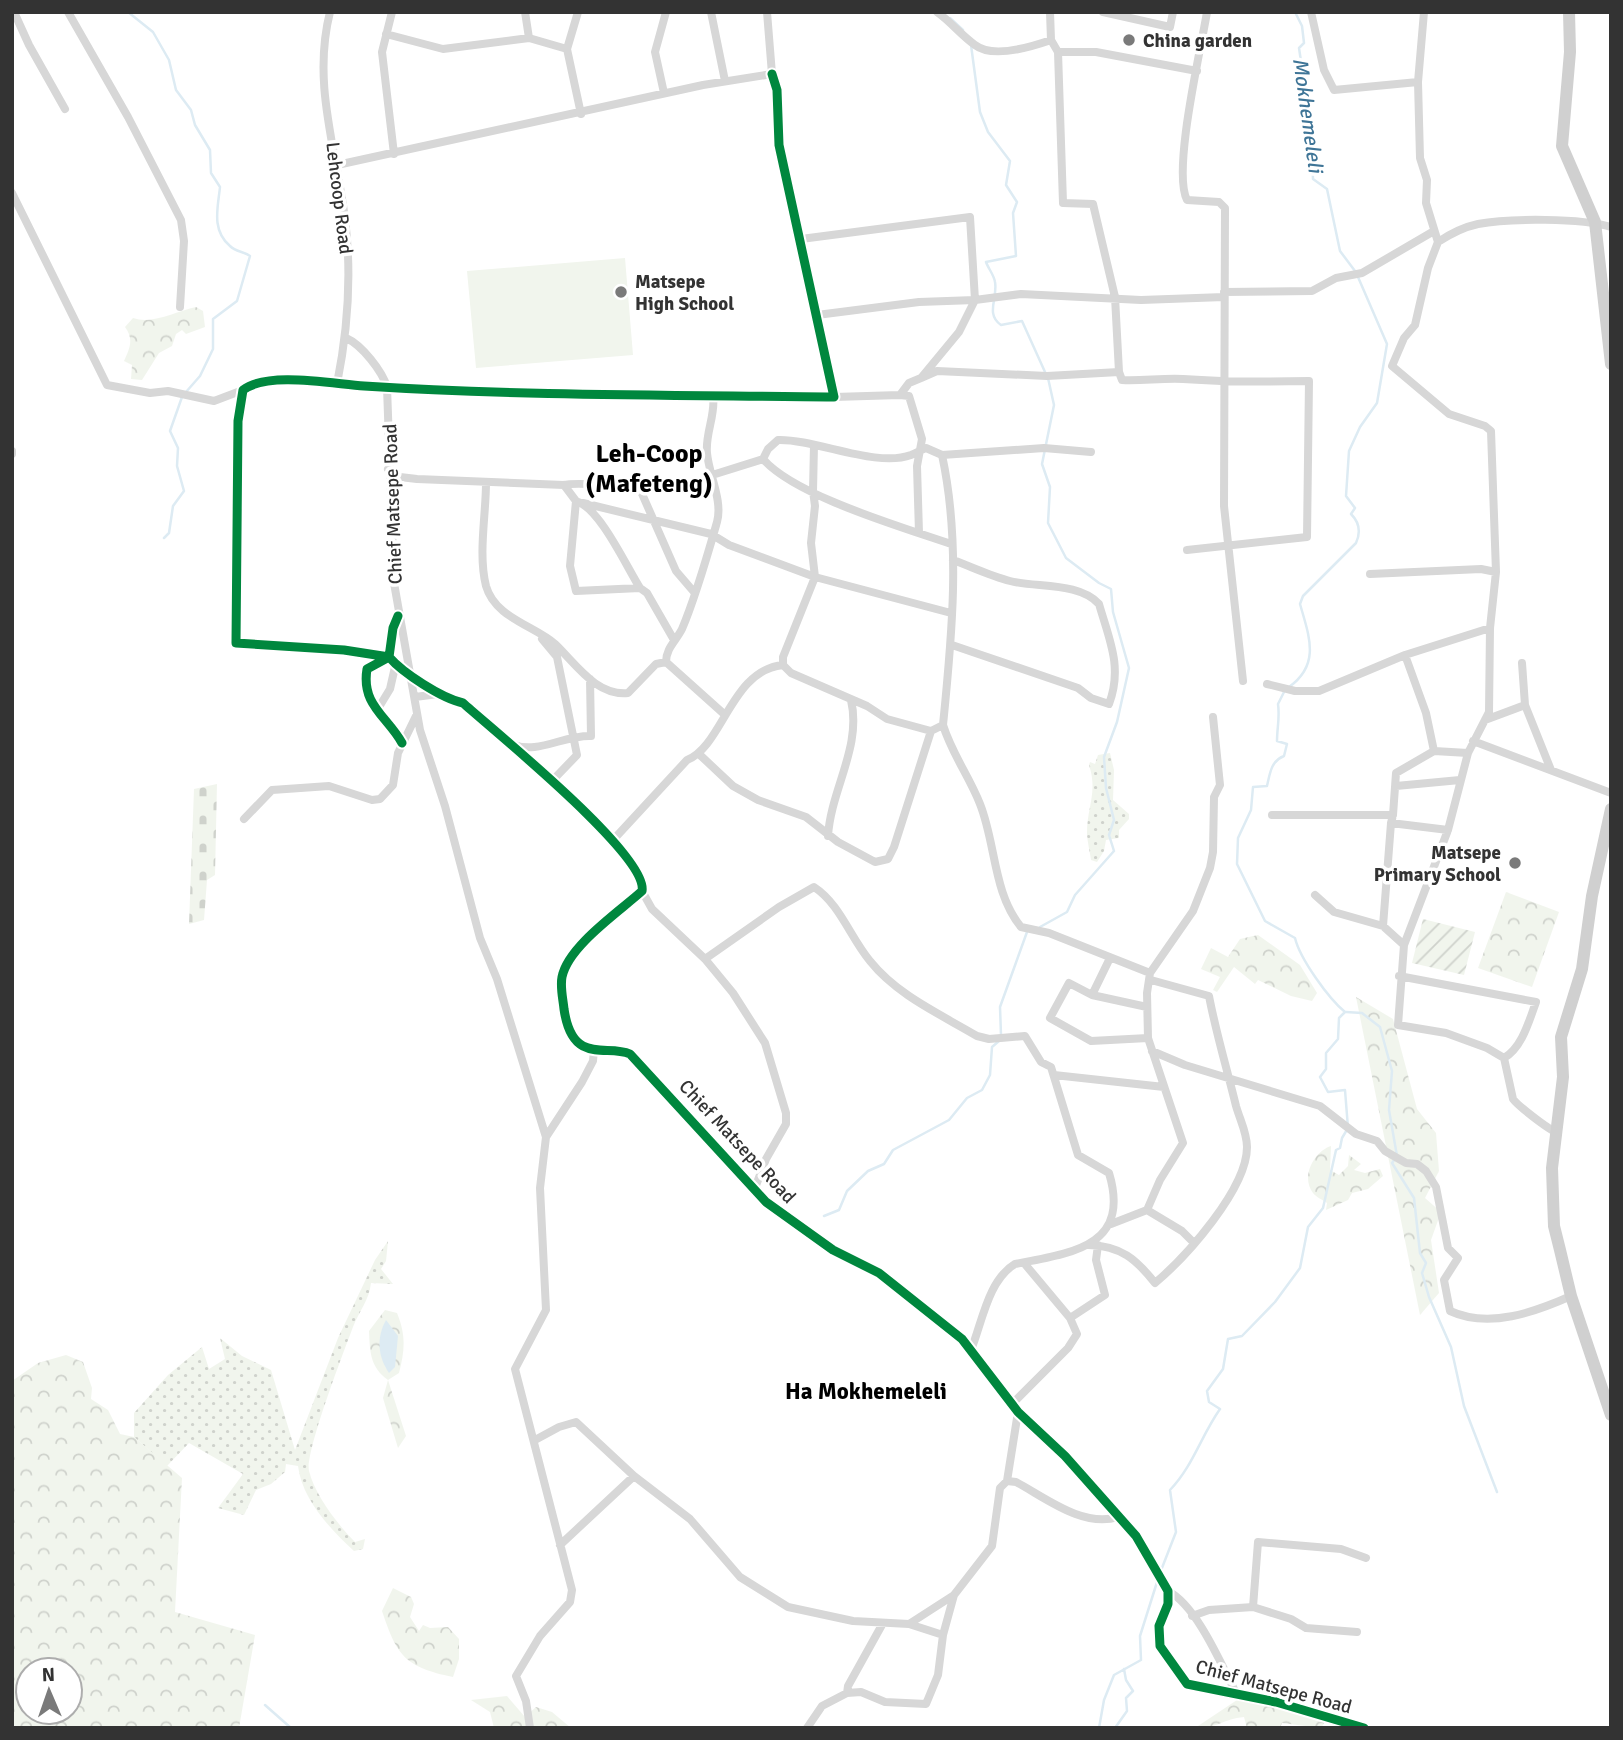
<svg xmlns="http://www.w3.org/2000/svg" width="1623" height="1740" viewBox="0 0 1623 1740" font-family="Signika,sans-serif">
<style>
.grass{fill:url(#grass-dots)}
.forest{fill:url(#forest-crowns);fill-rule:evenodd}
.cemetery{fill:url(#cemetery-stones)}
.garden{fill:url(#garden-furrows)}
.pitch{fill:#f1f5ed}
.water{fill:#ddebf3}
.lines{fill:none;stroke-linecap:round;stroke-linejoin:round}
.stream{stroke:#ddebf3;stroke-width:2.5}
.street{stroke:#d7d7d7;stroke-width:8}
.secondary{stroke:#d0d0d0;stroke-width:12}
.cycleway-casing{stroke:#fff;stroke-width:13}
.cycleway{stroke:#00873e;stroke-width:9}
.poi-dot{fill:#7a7a7a;stroke:#fff;stroke-width:2.5}
.labels{text-anchor:middle;stroke-width:7;stroke-linejoin:round;paint-order:stroke}
.poi-label{font-size:19px;font-weight:bold;fill:#333;stroke:#fff;text-anchor:start}
.street-label{font-size:19px;fill:#333;stroke:#fff}
.water-label{font-size:21px;font-style:italic;fill:#3f7597;stroke:#fff}
.quarter-label{font-size:23px;font-weight:bold;fill:#000;stroke:#fff}
.district-label{font-size:26px;font-weight:bold;fill:#000;stroke:#fff}
</style>
<defs>
<pattern id="grass-dots" width="8" height="8" patternUnits="userSpaceOnUse" patternTransform="scale(1.75)"><rect width="8" height="8" fill="#f1f5ed"/><path d="M2 2h.1M6 6h.1" fill="none" stroke="#cfd2cc" stroke-width="1.8" stroke-linecap="round"/></pattern>
<pattern id="forest-crowns" width="20" height="18" patternUnits="userSpaceOnUse" patternTransform="scale(1.75)"><rect width="20" height="18" fill="#f1f5ed"/><path d="M2 6a3 3 0 1 1 6 0M12 15a3 3 0 1 1 6 0" fill="none" stroke="#cfd2cc"/></pattern>
<pattern id="cemetery-stones" width="16" height="16" patternUnits="userSpaceOnUse" patternTransform="scale(1.75)"><rect width="16" height="16" fill="#f1f5ed"/><path d="M2 7V4a2 2 0 0 1 4 0v3zM10 15v-3a2 2 0 0 1 4 0v3z" fill="#cfd2cc"/></pattern>
<pattern id="garden-furrows" width="10" height="10" patternUnits="userSpaceOnUse" patternTransform="scale(1.75)"><rect width="10" height="10" fill="#f1f5ed"/><path d="M-1 1l2-2M0 10L10 0M9 11l2-2" fill="none" stroke="#cfd2cc"/></pattern>
</defs>
<rect width="100%" height="100%" fill="#fff"/>
<path class="grass" d="M1110 753 1114 770 1113 800 1129 814V819L1119 830V838L1106 840 1104 851 1097 862 1091 860C1090 852 1087 840 1087 833 1087 807 1098 792 1089 765L1090 762 1095 764 1098 755Z
M388 1241 386 1261 381 1269 393 1284 371 1283C369 1301 359 1311 353 1327 344 1351 305 1452 309 1471 315 1495 338 1525 355 1542L365 1539 363 1549 354 1551C330 1529 302 1499 298 1466L286 1464 285 1472 271 1484 256 1490 244 1515 218 1508 243 1474 189 1443 167 1466 134 1437V1413L168 1375 202 1347 209 1369 225 1359 220 1338 242 1356 271 1370 295 1450 338 1338 375 1260Z"/>
<path class="forest" d="M196 307 203 311 205 327 186 334 182 330 176 334 172 346 159 353 142 380 131 379 132 365 124 361C130 348 134 339 125 327L133 318C153 325 176 311 196 307Z
M1506 892 1559 912 1532 987 1478 968Z
M1258 935 1300 965 1317 993 1312 1001 1291 996 1258 980 1255 984 1234 967 1217 992 1213 990 1220 977 1201 969 1211 948 1228 957 1240 939Z
M1356 997 1393 1019 1417 1109 1436 1133 1439 1171 1425 1198 1441 1212 1431 1240 1439 1293 1420 1315Z
M1331 1146 1330 1170 1339 1175 1348 1166 1349 1155 1361 1164 1354 1170 1365 1173 1380 1169 1383 1176 1368 1189 1352 1193 1348 1200 1326 1210 1327 1203C1323 1200 1316 1197 1313 1193 1300 1176 1315 1151 1331 1146Z
M385 1310 397 1313C406 1335 405 1350 399 1373L388 1380 406 1436 398 1448 383 1398 388 1380C370 1367 370 1352 369 1331Z
M66 1355 83 1362 92 1388 91 1399 108 1410 120 1434 134 1437 182 1478 175 1612 255 1635 239 1728H12V1381L38 1363ZM28 1670H70V1712H28Z
M393 1588 411 1597 414 1604 410 1617 419 1631 423 1625 430 1628 448 1627 459 1639V1659L453 1677C405 1667 397 1656 382 1611Z
M507 1696 525 1717 536 1707 552 1712 571 1728H494L490 1712 471 1700Z
M1243 1696 1325 1722 1321 1728 1282 1723 1280 1728H1247L1244 1717C1223 1719 1219 1728 1195 1728Z"/>
<path class="cemetery" d="M217 784 215 875 207 880 204 920 189 924 194 789Z"/>
<path class="garden" d="M1423 919 1475 932 1464 975 1412 963Z"/>
<path class="pitch" d="M625 258 633 355 476 368 467 271Z"/>
<path class="water" d="M386 1320 398 1336 395 1367 389 1373C378 1357 376 1338 386 1320Z"/>
<g class="lines">
<path class="stream" d="M128 12 153 32 169 60 176 90 191 110 195 125 210 150 211 173 220 187C218 207 211 230 230 246 236 252 243 251 250 256L237 301 213 319V349L200 376 186 392
M1295 12 1302 26 1304 43 1299 48 1311 128 1313 179 1327 189 1340 251 1355 271
M950 18 963 30
M971 45 980 112 988 132 1010 161 1006 185 1017 202 1013 213 1016 256 986 262C988 268 994 275 995 282 998 298 985 314 1001 325L1022 321 1045 372
M164 538 169 533 173 506 184 491 177 466 178 448 170 431 182 397
M1289 687C1321 664 1309 636 1300 604L1303 596 1356 543C1361 532 1360 523 1351 514L1355 508 1346 496 1349 451 1360 427 1377 403 1387 344 1358 277
M1040 927 1067 912 1075 895 1114 851 1109 835 1114 820 1106 788 1104 757 1117 722 1129 668 1113 612 1111 589 1099 583 1066 558 1048 523 1050 487 1042 464 1054 405 1048 378
M1346 1012 1362 1013 1380 1027 1392 1071 1389 1110 1397 1156 1392 1163 1414 1198 1420 1253 1426 1263 1422 1273 1429 1297 1451 1347 1464 1406 1497 1492
M1001 1035 1000 1007 1027 932
M824 1216 839 1210 847 1191 868 1171 884 1164 893 1150 949 1120 967 1098 982 1090 990 1075 992 1047 999 1041
M1160 1573 1176 1532 1170 1490C1193 1466 1201 1436 1220 1409L1209 1402 1207 1391 1223 1369 1228 1339 1242 1336 1275 1302 1300 1268 1308 1227 1323 1208 1336 1150 1340 1148 1342 1138 1348 1128 1345 1090 1328 1092 1320 1077 1326 1069V1053L1338 1039 1339 1018 1345 1012C1329 999 1300 959 1295 938L1265 921 1237 864 1238 838 1251 810 1253 787 1267 786C1270 773 1271 761 1284 756L1287 744 1277 741C1277 728 1280 717 1278 704L1284 692
M265 1705 291 1728
M1099 1728 1104 1700 1114 1675 1141 1660 1140 1636 1158 1579
M1115 1728 1127 1711 1126 1698 1133 1691 1126 1680 1124 1669"/>
<path class="street" d="M14 12 29 45 65 109
M68 12 128 117 181 220 184 241 180 307
M330 12C312 83 336 148 345 219 352 275 348 329 337 384
M392 12 382 52 394 154
M525 12 529 38
M578 12 567 49 581 114
M711 12 725 81
M937 12C951 22 961 35 975 45 993 59 1031 47 1051 40
M1050 12 1051 40 1058 52 1063 203 1093 204 1115 297 1119 372
M1103 12 1170 27 1173 12
M1207 12C1201 49 1172 171 1187 200L1219 202 1225 208 1224 506 1243 681
M1311 12 1324 70 1334 90 1418 82
M1424 12 1418 82 1420 158 1427 180 1426 203 1438 242 1428 268 1415 325 1404 338 1392 366 1449 414 1485 426 1491 431 1496 572 1490 628 1489 712 1468 753 1448 830 1404 945 1398 1025 1446 1033 1487 1048 1504 1058 1513 1099C1518 1106 1548 1129 1556 1132
M386 34 443 49 529 38 567 49
M1058 52H1096L1197 71
M664 93 655 52 666 12
M337 165 703 85 772 74 767 12
M12 193 107 385 150 393 168 391 214 401 243 390
M801 239 970 217 975 300 919 302 817 315
M1438 242C1450 234 1464 227 1478 224 1509 218 1582 218 1611 227
M1224 292 1312 291 1336 278 1362 273 1434 231
M346 338C362 345 382 371 387 387L394 583 420 730 445 806 480 938 497 979 546 1137
M900 395 909 396 922 439 917 466 919 533
M834 397 900 395 909 383 921 378
M814 445 813 491 815 506 811 543 815 577 783 657V665L791 673 867 706 887 719 931 731 943 725C952 636 961 543 942 455
M12 451V454
M763 459C795 496 902 527 951 544
M388 469 400 477 417 479 564 485C574 482 626 486 639 487L676 571 694 592
M709 476 763 459 768 449 778 440C816 439 876 468 911 455 916 453 921 450 926 448L942 455 1044 448 1091 452
M486 483C486 515 478 554 486 586 495 618 535 626 555 644 576 664 596 696 628 693L656 664 666 662 724 714
M564 485 576 501 570 566 576 591 640 588C626 566 600 508 576 501
M583 503 711 534 729 545 815 577 951 613
M1187 550 1307 537 1309 381C1266 382 1225 382 1183 379 1162 378 1142 381 1122 380L1119 372 1047 376 937 371 921 378 959 332 975 300 1021 294 1141 300 1224 297
M1370 574 1481 569 1496 572
M640 588 647 593 674 640
M398 616 393 628 389 657 344 650 236 643 238 421 243 390C268 371 333 384 364 386 520 396 677 395 834 397L779 145 777 90 772 74
M542 639 557 657 577 755 551 782
M952 645 1078 688 1091 698 1109 704C1123 667 1109 639 1099 604 1079 582 1037 588 1010 581 991 576 972 567 953 560
M666 662C666 648 676 641 682 629 696 596 707 557 717 522 723 501 709 475 707 453 705 434 716 414 713 396
M1267 684 1295 691H1319L1405 655
M415 697 438 694
M1525 705 1551 770
M376 712 390 689 395 667
M1485 720 1525 705 1522 663
M943 725C952 754 969 776 980 804 996 844 993 893 1021 927L1049 933 1150 973
M1473 741 1611 793
M402 743C387 716 361 705 367 669L389 657C403 673 441 698 463 703 494 731 649 856 642 891 620 911 568 946 562 977 560 987 563 999 564 1009 566 1023 570 1039 583 1046 598 1054 615 1047 630 1054L766 1202 833 1250 879 1273 962 1339 1018 1412 1065 1456 1136 1536 1168 1591V1604L1159 1626 1160 1646 1187 1684 1276 1702 1364 1728
M511 744C538 755 563 735 591 736L590 679
M1468 753 1434 751 1426 713 1405 655 1490 628
M700 755 733 786 758 800 806 817 838 842 875 862 888 859 894 847 931 731
M1396 786 1460 780
M1272 815H1393L1391 823 1448 830
M1393 815 1396 773 1434 751
M244 819 272 790 329 786 372 800 380 799 393 785 398 753 416 716
M828 836C831 789 862 747 851 700
M614 839 687 760C723 746 731 670 783 665
M642 891 652 909 705 959 779 907 814 887C840 904 850 937 870 961 897 995 940 1014 977 1036L989 1039 1025 1036 1041 1062 1051 1067 1078 1155 1109 1173C1131 1246 1073 1253 1015 1264 988 1280 982 1323 971 1350
M1315 895 1334 912 1383 926 1404 945
M1383 926 1391 823
M705 959 733 993 765 1043 786 1113V1124L766 1159 755 1188
M1399 976 1536 1002C1529 1021 1522 1048 1504 1058
M1092 995 1110 958
M1147 1007 1092 995 1069 983 1050 1018 1091 1041 1148 1038
M1152 1051 1185 1065 1320 1106 1356 1134 1377 1141 1385 1151 1406 1163 1417 1164 1426 1171 1436 1187 1448 1248 1458 1258 1444 1280 1450 1311C1489 1329 1535 1312 1571 1296
M1054 1075 1164 1087
M1147 1210 1160 1180 1183 1143 1148 1038 1147 993 1150 973 1193 911 1210 868 1213 852 1214 797 1220 785 1213 717
M1111 1224 1147 1210 1182 1231 1194 1243
M1089 1245C1121 1246 1136 1259 1155 1283 1186 1257 1247 1189 1247 1147 1247 1133 1240 1120 1236 1106 1227 1069 1216 1033 1209 996L1151 980
M1070 1318 1105 1295 1096 1260 1098 1245
M1012 1404 1068 1348 1077 1334 1070 1318 1024 1263
M535 1440 559 1427 576 1422 634 1476 690 1519 740 1577 788 1607 853 1621 909 1624 954 1595 992 1546 1000 1488 1007 1481 1018 1412
M1007 1481 1016 1482C1046 1498 1083 1528 1118 1517
M560 1545 634 1476
M1168 1591C1197 1606 1221 1664 1236 1693
M1253 1607 1258 1542 1341 1549 1366 1558
M1192 1616 1209 1610 1253 1607 1291 1619 1306 1628 1357 1632
M909 1624 943 1635
M847 1693 861 1692 885 1702 926 1704 938 1675 943 1635 954 1595
M530 1728 526 1701 516 1676 540 1636 570 1602 572 1590 515 1369 546 1310 540 1188 546 1137 582 1082 593 1061 594 1050
M807 1728 822 1706 847 1693 848 1686 883 1623"/>
<path class="secondary" d="M1569 12 1570 52 1562 146 1595 222 1611 364
M1611 809 1592 896 1582 969 1561 1037 1563 1077 1552 1168 1554 1226 1560 1250 1571 1296 1611 1415"/>
<defs>
<path id="cycleway" d="M398 616 393 628 389 657 344 650 236 643 238 421 243 390C268 371 333 384 364 386 520 396 677 395 834 397L779 145 777 90 772 74
M402 743C387 716 361 705 367 669L389 657C403 673 441 698 463 703 494 731 649 856 642 891 620 911 568 946 562 977 560 987 563 999 564 1009 566 1023 570 1039 583 1046 598 1054 615 1047 630 1054L766 1202 833 1250 879 1273 962 1339 1018 1412 1065 1456 1136 1536 1168 1591V1604L1159 1626 1160 1646 1187 1684 1276 1702 1364 1728"/>
</defs>
<use href="#cycleway" class="cycleway-casing"/>
<use href="#cycleway" class="cycleway"/>
</g>
<g class="poi-dot">
<circle cx="1129" cy="40" r="7"/>
<circle cx="621" cy="292" r="7"/>
<circle cx="1515" cy="863" r="7"/>
</g>
<g class="labels">
<g class="poi-label">
<text x="1143" y="47">China garden</text>
<text x="635" y="288">Matsepe<tspan x="635" dy="22">High School</tspan></text>
<text x="1501" y="859" text-anchor="end">Matsepe<tspan x="1501" dy="22">Primary School</tspan></text>
</g>
<g class="street-label">
<text transform="translate(340 198) rotate(83)" y="7">Lehcoop Road</text>
<text transform="translate(392 504) rotate(-92)" y="7">Chief Matsepe Road</text>
<text transform="translate(738 1141) rotate(47)" y="7">Chief Matsepe Road</text>
<text transform="translate(1274 1686) rotate(15)" y="7">Chief Matsepe Road</text>
</g>
<g class="water-label">
<text transform="translate(1308 115) rotate(82)" y="7">Mokhemeleli</text>
</g>
<g class="quarter-label">
<text x="866" y="1399">Ha Mokhemeleli</text>
</g>
<g class="district-label">
<text x="649" y="462">Leh-Coop<tspan x="649" dy="30">(Mafeteng)</tspan></text>
</g>
</g>
<rect width="1623" height="1740" fill="none" stroke="#333333" stroke-width="28"/>
<g transform="translate(49 1691) rotate(358)"><circle r="33" fill="#ffffff" stroke="#adadad" stroke-width="2"/>
<path d="M0-5L12 26L0 18L-12 26Z" fill="#7a7a7a"/>
<text y="-10" font-size="19" font-weight="bold" text-anchor="middle" fill="#333333">N</text>
</g>
</svg>
